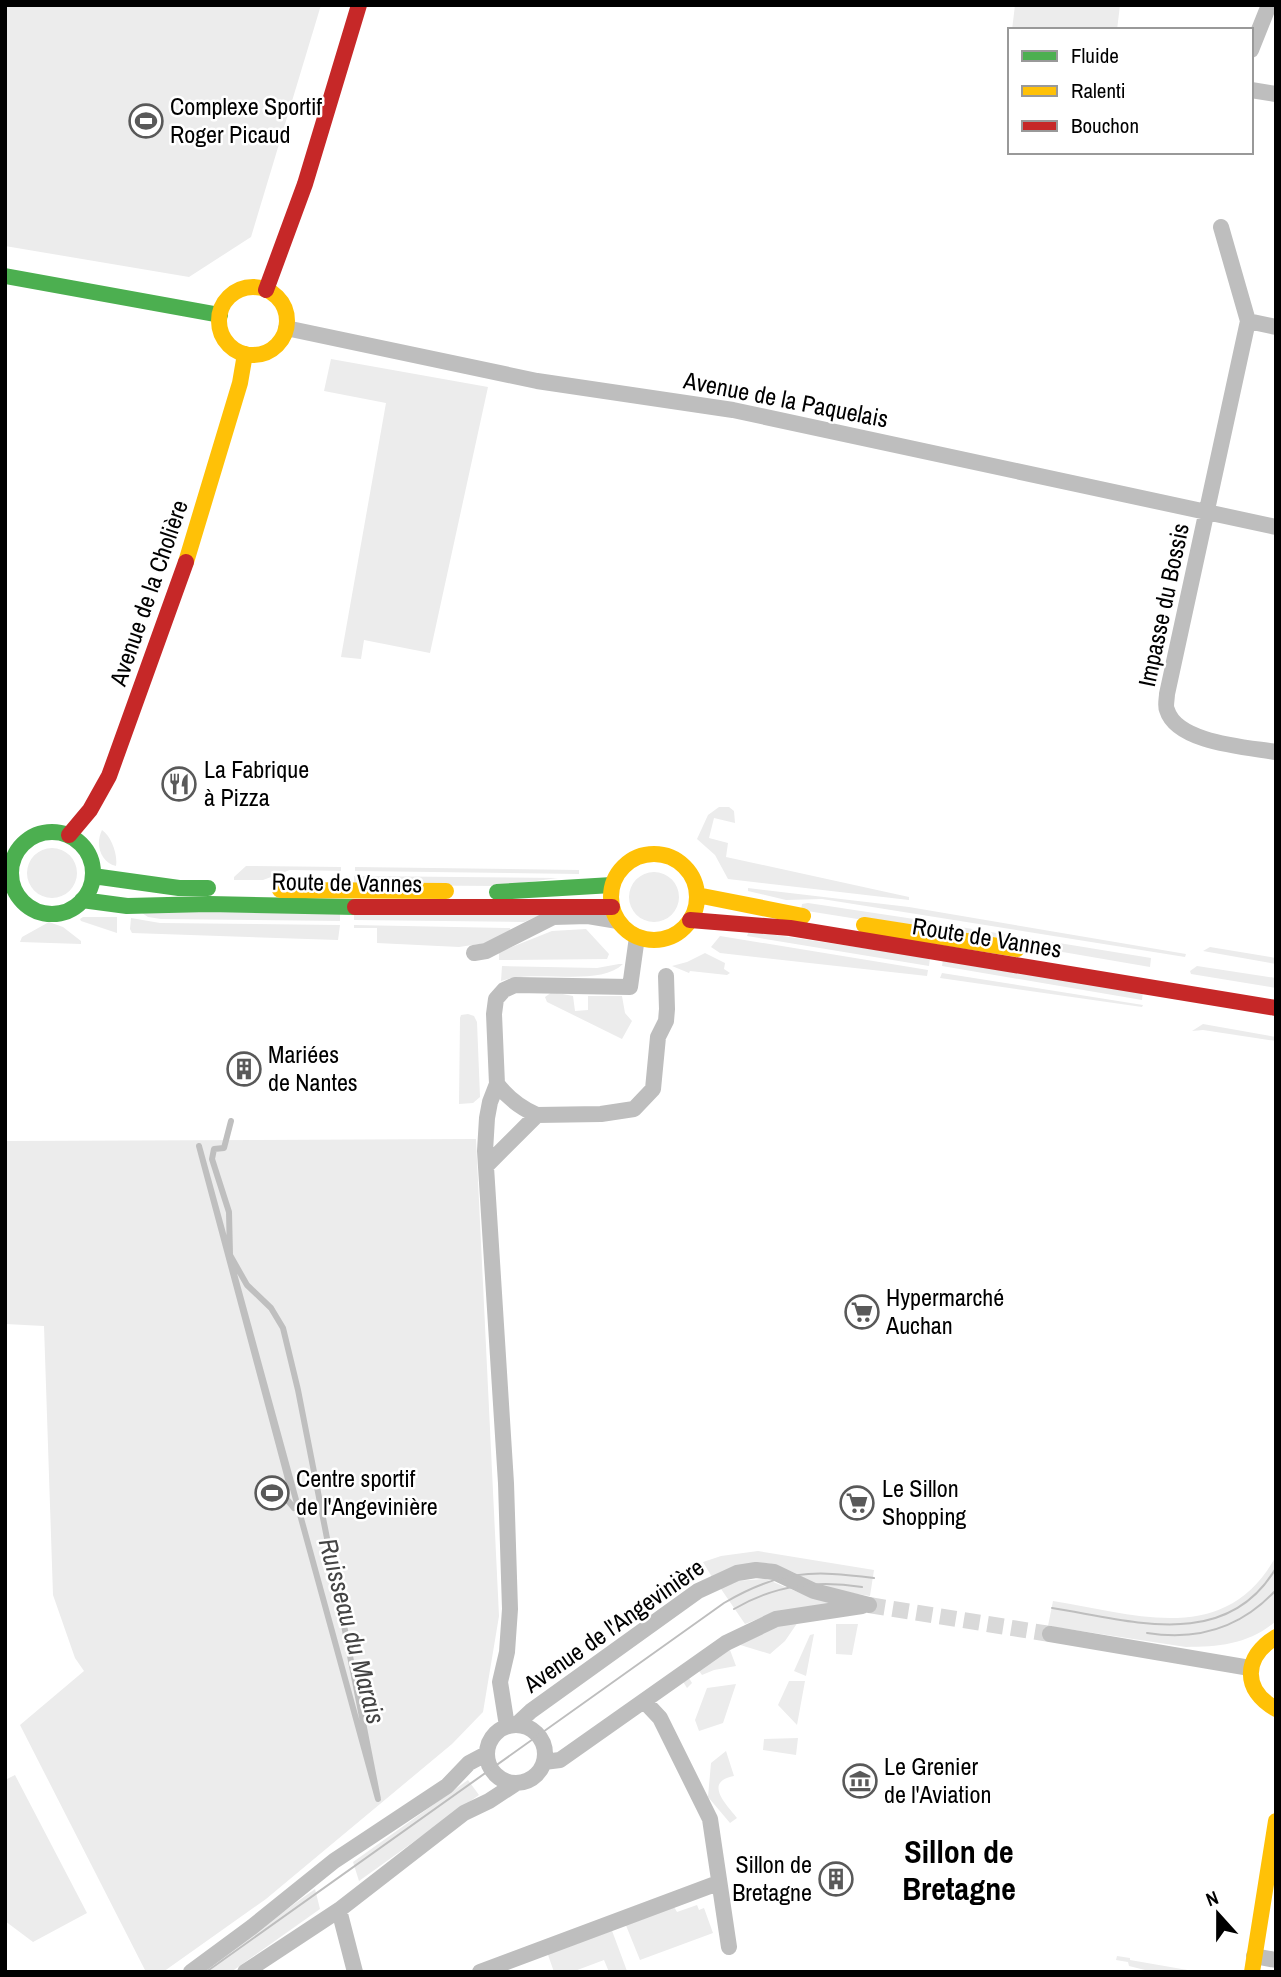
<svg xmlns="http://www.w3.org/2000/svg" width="1281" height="1977" viewBox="0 0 1281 1977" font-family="'Archivo Narrow',sans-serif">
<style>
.green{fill:#ececec}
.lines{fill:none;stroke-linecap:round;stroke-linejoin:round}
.stream{stroke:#bfbfbf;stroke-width:6}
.street-tunnel{stroke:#d9d9d9;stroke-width:16;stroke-dasharray:16 8;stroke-linecap:butt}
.street{stroke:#bebebe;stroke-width:16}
.fast{stroke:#4caf50;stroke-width:16}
.slow{stroke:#ffc107;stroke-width:16}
.jam{stroke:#c62828;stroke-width:16}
.tram{stroke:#bebebe;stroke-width:2}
.labels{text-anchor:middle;stroke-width:5;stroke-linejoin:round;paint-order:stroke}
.poi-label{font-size:24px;fill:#000;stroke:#fff;text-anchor:start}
.street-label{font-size:24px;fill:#000;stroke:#fff}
.water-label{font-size:26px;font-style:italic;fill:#444;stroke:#fff}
.district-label{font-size:32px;font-weight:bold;fill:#000;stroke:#fff}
</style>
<rect width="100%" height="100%" fill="#fff"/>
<path class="green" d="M5 5H321L251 237 189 277 5 246Z
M1015 5H1120L1117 30H1012Z
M331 359 488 387 430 653 364 640 361 659 341 657 386 403 324 391Z
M719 807H729L734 811 735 823 714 818 709 838 728 843 726 857 909 897V900L728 879 715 855 697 839 708 815Z
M102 830C111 836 118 854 116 866 100 862 95 844 102 830Z
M27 873a25 25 0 1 1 50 0a25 25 0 1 1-50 0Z
M246 866 341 867V871L290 870 263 880H234V877Z
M355 867 579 870V874L355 871Z
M629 897a25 25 0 1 1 50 0a25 25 0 1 1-50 0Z
M354 876 558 878 498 886 354 885Z
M748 888 909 907 1186 954 1185 957 822 899 786 900 748 891Z
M808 903 934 922 933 931 801 910 802 904Z
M139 911H340V921L161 919 148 917Z
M354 911 544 913 524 922 354 920Z
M83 917H117V933L81 921 80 919Z
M131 918 160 923 340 925 338 940 132 933 130 929Z
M49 922 63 927 81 941V944L20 942 22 937Z
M354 925 506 928H510L511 932 486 943 459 947 377 943V928H354Z
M948 925 1151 958 1150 967 947 932Z
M586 929 609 954 607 959 499 960V952L552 931Z
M749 931 930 958 929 966 747 936Z
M720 936 928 970 927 976 720 953 711 947Z
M1210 947 1276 958V964L1203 951Z
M705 953 725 963 724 969 730 973 727 975 690 971 689 973 672 966 687 962Z
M943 959 1143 991 1142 1000 942 966Z
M619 964H623C598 988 535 968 501 981L502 966 597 968Z
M1197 966 1276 978V988L1191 974 1190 971Z
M942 973 1143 1005 1142 1007 940 978Z
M552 992 573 996 575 1011 588 1010V996H622L625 1013 632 1021 622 1039 547 1002 545 997Z
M468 1014 474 1016 477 1022 480 1097 473 1103 459 1104 460 1018 461 1015Z
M1203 1024 1276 1037V1041L1203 1030 1192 1031Z
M476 1139 499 1616 483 1712 452 1744 266 1899 163 1972H146L20 1725 84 1671 75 1658 53 1595 44 1326 5 1324V1141Z
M758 1551 874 1570 870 1596 825 1589 793 1572 768 1563 732 1567 712 1577 703 1562 721 1556Z
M1276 1556V1621C1250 1644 1219 1647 1186 1647L1048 1626 1053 1601C1135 1614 1226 1648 1276 1556Z
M765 1579C788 1587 807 1598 830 1602V1605L768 1615 745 1624 719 1586 735 1581Z
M798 1622 785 1641 770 1654 737 1644 730 1650 736 1666 714 1670 702 1675 699 1671 689 1678 692 1683 687 1688 682 1680C717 1655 754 1628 798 1622Z
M836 1624H858L852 1655 836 1654Z
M814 1634 806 1676 794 1671 810 1635Z
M789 1681H805L797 1725 778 1705Z
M736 1684 723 1723 699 1731 695 1720 707 1688Z
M798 1738 796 1755 763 1750 764 1739Z
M726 1751 734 1776C702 1782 728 1806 737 1818L730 1823 708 1797 711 1763Z
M15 1775 87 1913 33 1942 5 1921V1780Z
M468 1780 479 1795 359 1881 353 1862Z
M315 1889 320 1909 231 1972H199Z
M673 1905 677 1912 697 1905 699 1910 704 1908 713 1933 640 1960 625 1923Z
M611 1928 627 1971 609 1972 604 1960 572 1972H554L547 1952Z
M1117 1956 1130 1958V1960L1199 1972H1153L1129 1966 1128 1962 1116 1960Z"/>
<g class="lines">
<path class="stream" d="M231 1121 224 1148 214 1149 212 1159 229 1212 230 1255 247 1285 271 1308 283 1328 298 1390 378 1799 199 1146 289 1483 285 1497 294 1508"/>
<path class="street-tunnel" d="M869 1605 1050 1634"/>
<path class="street" d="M1251 50 1269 5
M1251 90 1276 94
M1221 227 1248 321 1167 694C1167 698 1165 706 1167 710 1177 743 1246 747 1276 752
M1248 321 1276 327
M286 328 537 381 733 410 1276 527
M474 953 486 951 553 917 588 916 618 921
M497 1084C508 1098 521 1108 537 1115
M487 1165 537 1115 601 1114 634 1109 653 1089 658 1037 666 1021 667 1009 666 976
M1050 1634 1250 1668
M645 1702 660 1718 710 1819 729 1947
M487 1754a29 29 0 1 1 58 0a29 29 0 1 1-58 0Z
M516 1725 531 1711 698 1591 737 1573 756 1570 774 1572 814 1591 869 1605
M507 1726 500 1682 507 1652 510 1609 506 1483 485 1151 487 1118 490 1102 497 1084 494 1014 496 999 504 990 515 985 630 987 637 937
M544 1762 560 1760 726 1643 776 1619 862 1606
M339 1910 355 1972
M1254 1956 1276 1960
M191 1972 252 1927 334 1861 447 1786 469 1763 486 1754
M245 1972 339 1910 464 1813 489 1801 515 1784
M480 1972 718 1883"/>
<path class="fast" d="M5 276 220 315
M11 873a41 41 0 1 1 82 0a41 41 0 1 1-82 0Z
M93 876 179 888H208
M497 892 612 885
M82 900 127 906 209 904 355 907"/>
<path class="slow" d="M219 321a34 34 0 1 1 68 0a34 34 0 1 1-68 0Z
M186 562 240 383 245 354
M611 897a43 43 0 1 1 86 0a43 43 0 1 1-86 0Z
M280 890 446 891
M697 895 803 916
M864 925 1017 949
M1276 1637C1243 1657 1242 1690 1276 1709
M1252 1972 1276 1821"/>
<path class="jam" d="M266 290 305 184 359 5
M69 835 90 810 109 776 186 562
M355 907H612
M690 920 790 928 1276 1008"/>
<path class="tram" d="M1052 1608C1129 1620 1226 1653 1276 1568
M734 1609C775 1585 816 1580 862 1587
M1147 1633C1197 1641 1241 1628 1276 1590
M206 1972 724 1603C780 1570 812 1570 874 1578"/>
</g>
<defs>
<symbol id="stadium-ring" viewBox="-11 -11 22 22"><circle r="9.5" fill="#fff" stroke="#595959" stroke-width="1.5"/><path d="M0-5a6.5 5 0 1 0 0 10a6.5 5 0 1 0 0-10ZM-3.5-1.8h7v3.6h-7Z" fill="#595959"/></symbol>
<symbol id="restaurant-ring" viewBox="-11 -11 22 22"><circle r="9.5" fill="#fff" stroke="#595959" stroke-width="1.5"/><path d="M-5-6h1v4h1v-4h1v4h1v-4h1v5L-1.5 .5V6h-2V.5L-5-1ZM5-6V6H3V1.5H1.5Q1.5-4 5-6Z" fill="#595959"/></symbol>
<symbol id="building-ring" viewBox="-11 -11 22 22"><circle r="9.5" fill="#fff" stroke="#595959" stroke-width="1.5"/><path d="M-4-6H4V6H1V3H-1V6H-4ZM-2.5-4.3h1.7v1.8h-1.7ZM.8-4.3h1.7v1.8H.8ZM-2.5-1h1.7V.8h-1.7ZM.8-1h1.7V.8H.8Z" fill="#595959"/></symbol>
<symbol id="supermarket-ring" viewBox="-11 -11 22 22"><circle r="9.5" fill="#fff" stroke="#595959" stroke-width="1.5"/><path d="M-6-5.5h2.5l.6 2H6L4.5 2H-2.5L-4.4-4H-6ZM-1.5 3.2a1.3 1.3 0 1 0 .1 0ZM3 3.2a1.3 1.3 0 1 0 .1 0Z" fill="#595959"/></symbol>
<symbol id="museum-ring" viewBox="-11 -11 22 22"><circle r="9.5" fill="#fff" stroke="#595959" stroke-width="1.5"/><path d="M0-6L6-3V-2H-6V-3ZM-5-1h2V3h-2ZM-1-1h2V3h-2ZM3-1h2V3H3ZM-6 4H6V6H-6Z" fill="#595959"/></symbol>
</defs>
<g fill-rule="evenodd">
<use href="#stadium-ring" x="127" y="102" width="38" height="38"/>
<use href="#restaurant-ring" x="160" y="765" width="38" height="38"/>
<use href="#building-ring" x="225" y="1050" width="38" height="38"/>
<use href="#supermarket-ring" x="843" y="1293" width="38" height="38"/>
<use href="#stadium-ring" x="253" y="1474" width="38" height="38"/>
<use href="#supermarket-ring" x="838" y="1484" width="38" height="38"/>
<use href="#museum-ring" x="841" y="1762" width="38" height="38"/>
<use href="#building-ring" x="817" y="1860" width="38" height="38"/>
</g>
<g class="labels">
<g class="poi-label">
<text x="170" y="115">Complexe Sportif<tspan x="170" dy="28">Roger Picaud</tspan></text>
<text x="204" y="778">La Fabrique<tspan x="204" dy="28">à Pizza</tspan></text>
<text x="268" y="1063">Mariées<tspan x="268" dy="28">de Nantes</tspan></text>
<text x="886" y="1306">Hypermarché<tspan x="886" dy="28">Auchan</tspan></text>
<text x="296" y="1487">Centre sportif<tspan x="296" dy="28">de l'Angevinière</tspan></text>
<text x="882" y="1497">Le Sillon<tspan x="882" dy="28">Shopping</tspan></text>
<text x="884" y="1775">Le Grenier<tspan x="884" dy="28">de l'Aviation</tspan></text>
<text x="812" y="1873" text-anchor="end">Sillon de<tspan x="812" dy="28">Bretagne</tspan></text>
</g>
<g class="street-label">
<text transform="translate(786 400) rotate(11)" y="8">Avenue de la Paquelais</text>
<text transform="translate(149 593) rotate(-71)" y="8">Avenue de la Cholière</text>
<text transform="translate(1164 605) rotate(-78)" y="8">Impasse du Bossis</text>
<text transform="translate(347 883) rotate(1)" y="8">Route de Vannes</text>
<text transform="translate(987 938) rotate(9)" y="8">Route de Vannes</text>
<text transform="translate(614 1626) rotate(-35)" y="8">Avenue de l'Angevinière</text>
</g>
<g class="water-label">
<text transform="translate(352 1631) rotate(75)" y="9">Ruisseau du Marais</text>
</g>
<g class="district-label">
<text x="959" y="1863">Sillon de<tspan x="959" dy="37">Bretagne</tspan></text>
</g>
</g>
<rect width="1281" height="1977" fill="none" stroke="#000000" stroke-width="14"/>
<rect x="1008" y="28" width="245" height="126" fill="#ffffff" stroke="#999999" stroke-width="2"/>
<rect x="1022" y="51" width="35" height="10" fill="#4caf50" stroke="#999999" stroke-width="2"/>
<text x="1071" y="63" font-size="21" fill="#000000">Fluide</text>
<rect x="1022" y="86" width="35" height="10" fill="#ffc107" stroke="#999999" stroke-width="2"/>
<text x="1071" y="98" font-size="21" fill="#000000">Ralenti</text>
<rect x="1022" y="121" width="35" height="10" fill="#c62828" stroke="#999999" stroke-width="2"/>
<text x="1071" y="133" font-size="21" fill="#000000">Bouchon</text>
<g transform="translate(1218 1914) rotate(339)" stroke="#ffffff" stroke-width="5" paint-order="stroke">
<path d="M0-5L12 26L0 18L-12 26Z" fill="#000000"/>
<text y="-10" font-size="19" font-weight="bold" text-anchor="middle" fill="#000000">N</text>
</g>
</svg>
